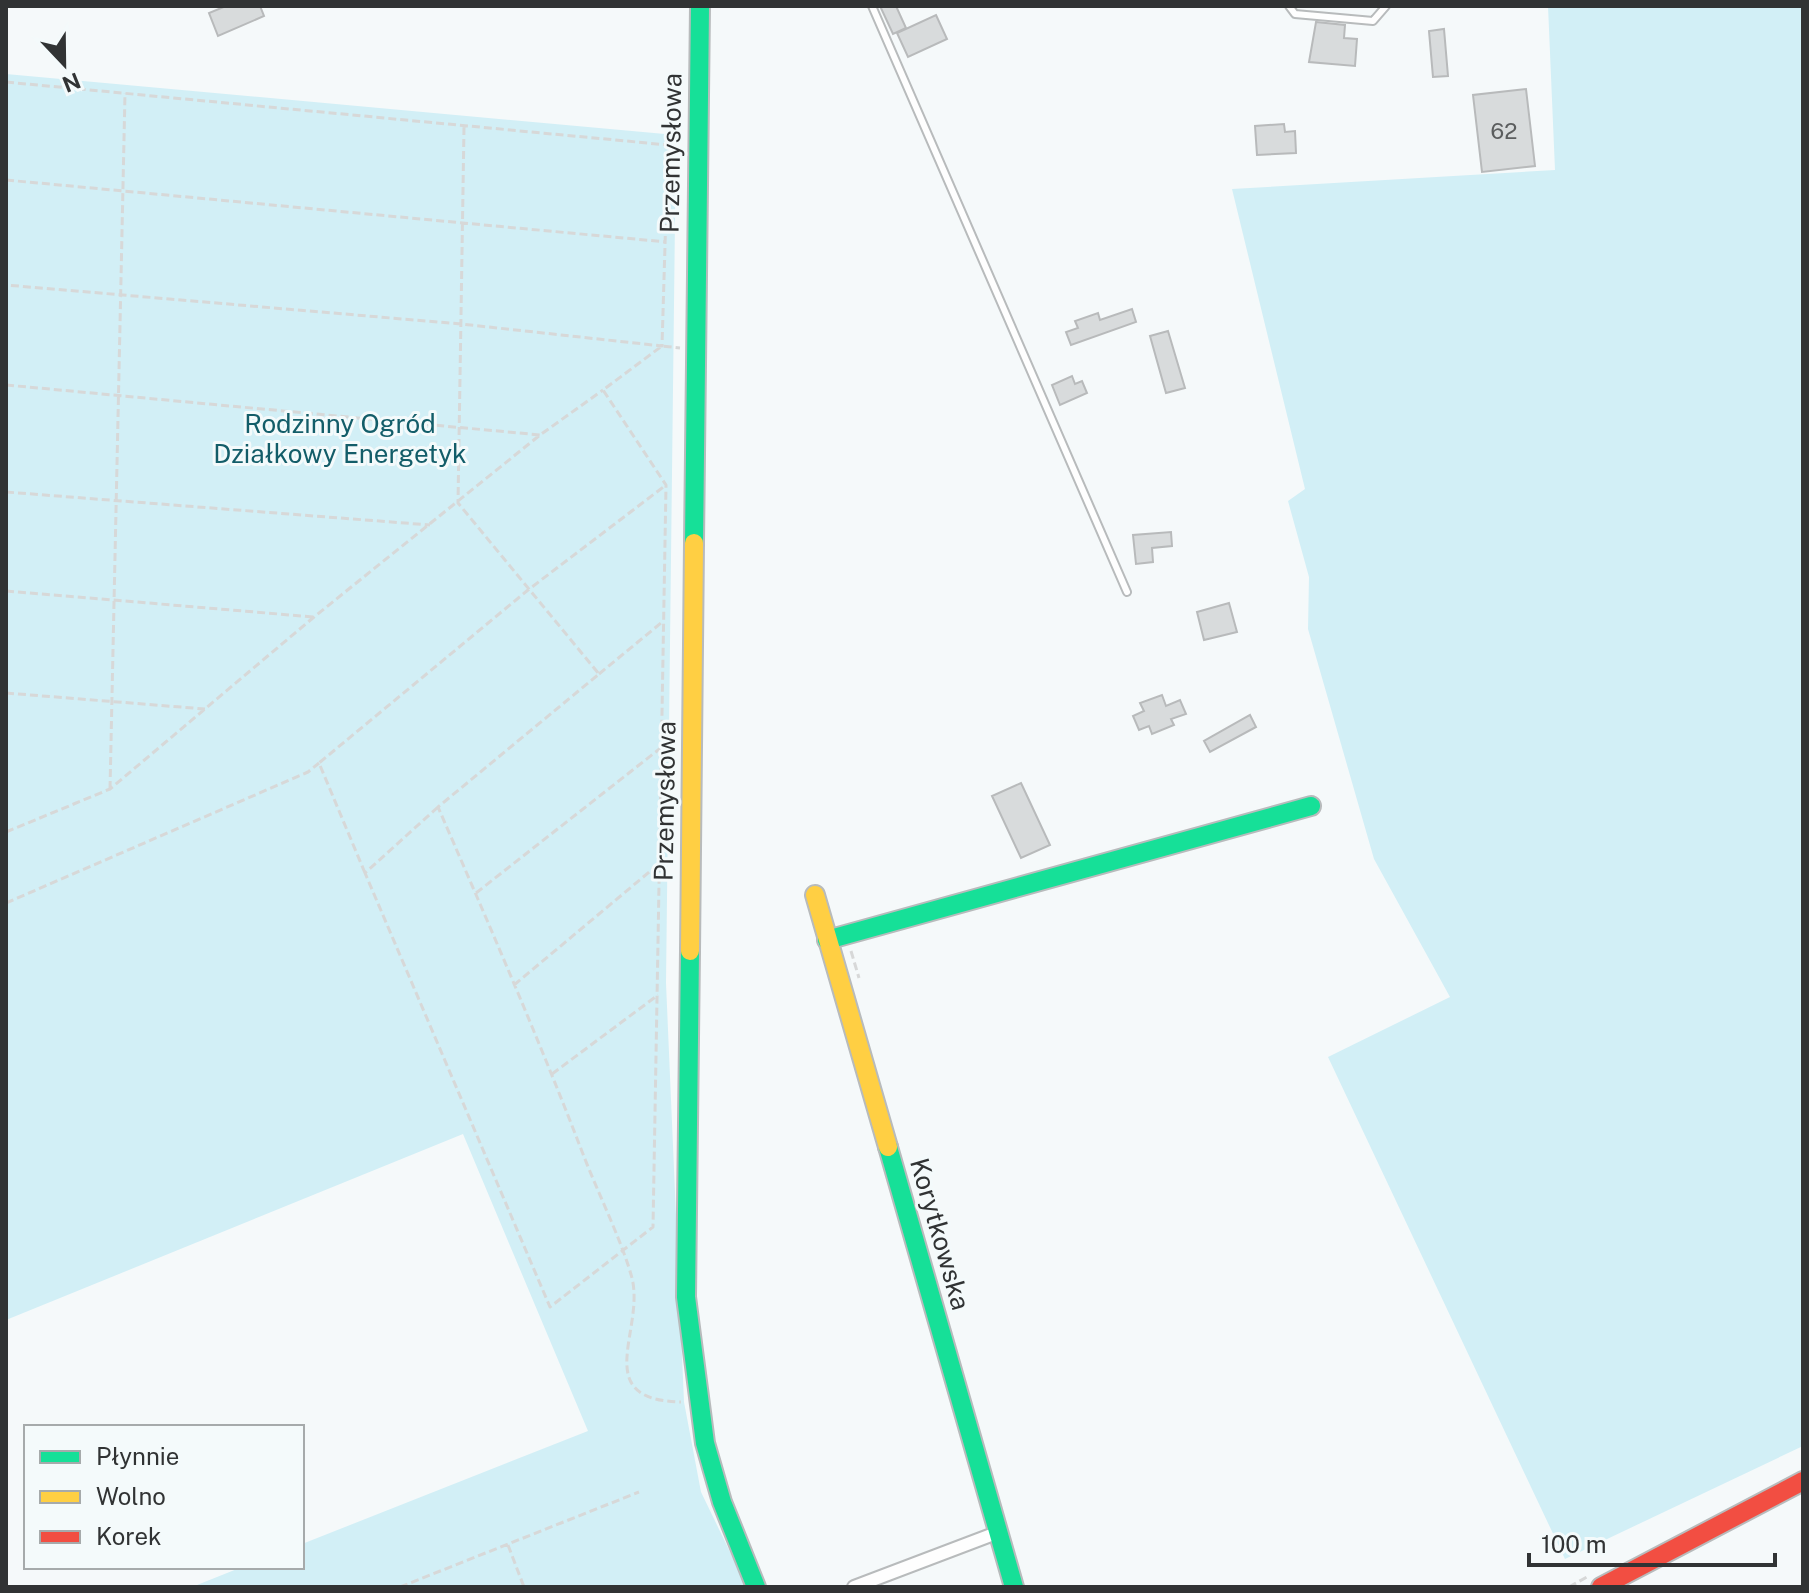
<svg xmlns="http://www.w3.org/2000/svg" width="1809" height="1593" viewBox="0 0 1809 1593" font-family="'Public Sans',sans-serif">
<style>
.green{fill:#d2eff6}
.building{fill:#d8dbdc;stroke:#b8babb;stroke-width:2}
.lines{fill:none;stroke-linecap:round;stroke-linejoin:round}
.lane-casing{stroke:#b8bbbc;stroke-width:10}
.street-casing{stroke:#b8bbbc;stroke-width:16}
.fast-casing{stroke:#b8bbbc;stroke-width:22}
.slow-casing{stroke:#b8bbbc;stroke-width:22}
.jam-casing{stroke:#b8bbbc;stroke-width:22}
.path{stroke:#d7d8d8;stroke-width:3;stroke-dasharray:8 4;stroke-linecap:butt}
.lane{stroke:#fefefe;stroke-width:6}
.street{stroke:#fefefe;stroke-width:12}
.fast{stroke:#16e098;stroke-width:18}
.slow{stroke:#ffcf43;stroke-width:18}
.jam{stroke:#f24e42;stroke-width:18}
.labels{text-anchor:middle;stroke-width:6;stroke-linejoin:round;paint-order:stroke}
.number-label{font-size:22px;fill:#5b5d5e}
.street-label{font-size:26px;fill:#313334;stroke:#f4fafb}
.park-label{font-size:26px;fill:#135d69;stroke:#f4fafb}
</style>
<rect width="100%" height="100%" fill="#f5f9fa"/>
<path class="green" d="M1548 6 1803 8V1446L1565 1559 1328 1057 1450 997 1374 859 1308 629 1309 577 1288 501 1305 489 1232 189 1555 170Z
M6 74 676 135 666 983 684 1402 701 1492 747 1587H192L242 1567H302V1544L588 1431 463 1134 6 1320Z"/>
<path class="building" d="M226 6H260L264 16 218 36 209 13Z
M880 6H896L906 28 893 34Z
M936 15 947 39 908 57 897 33Z
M1316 22 1345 25 1344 38 1357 39 1355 66 1309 62Z
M1444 29 1448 76 1433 77 1429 31Z
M1526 89 1535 166 1482 172 1473 95Z
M1284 124 1285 132 1295 131 1296 153 1257 155 1255 126Z
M1132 309 1136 322 1071 345 1066 332 1078 328 1075 321 1098 313 1100 320Z
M1168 331 1185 388 1166 393 1150 336Z
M1072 376 1075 384 1082 381 1087 393 1060 405 1052 385Z
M1171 532 1172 546 1152 548 1153 562 1136 564 1133 535Z
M1229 603 1237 632 1204 640 1197 612Z
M1162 695 1166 706 1180 700 1186 714 1171 719 1174 725 1152 734 1149 726 1139 730 1133 716 1144 711 1140 703Z
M1250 715 1256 727 1210 752 1204 741Z
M1021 783 1050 845 1021 858 992 796Z"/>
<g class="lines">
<defs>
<path id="lane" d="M872 6 1127 592
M1289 6 1295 14 1373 21 1386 6"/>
<path id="street" d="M854 1587 999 1532"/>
<path id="fast" d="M694 543 700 6
M827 940 1311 806
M690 951 686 1297 705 1443 722 1502 756 1587
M888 1147 1014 1587"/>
<path id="slow" d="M815 895 888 1147
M690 951 694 543"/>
<path id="jam" d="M1601 1587 1803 1481"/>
</defs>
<use href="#lane" class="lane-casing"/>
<use href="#street" class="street-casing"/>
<use href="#fast" class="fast-casing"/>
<use href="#slow" class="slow-casing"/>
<use href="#jam" class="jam-casing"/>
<path class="path" d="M6 82 668 145 662 346 461 324 6 285
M464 127 458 503 599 674 438 807C488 922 538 1037 583 1154 597 1191 622 1241 632 1278 645 1331 589 1400 681 1402
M6 180 666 242
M6 385 540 435
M6 492 430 525
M6 591 314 617
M599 674 661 623
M6 693 205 709
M110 789 125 93
M438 807 365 873 550 1307 653 1227 666 485 603 390 662 346 680 348
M6 832 110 789 314 617 540 435 603 390
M365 873 319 763 528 590 666 485
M476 893 662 747
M6 903 308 772 319 763
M851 951 859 978
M514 985 660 863
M552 1074 658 995
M508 1545 524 1587
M400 1587 639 1492
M1569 1587 1587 1577"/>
<use href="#lane" class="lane"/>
<use href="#street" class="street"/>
<use href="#fast" class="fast"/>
<use href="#slow" class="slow"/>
<use href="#jam" class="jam"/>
</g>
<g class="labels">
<g class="number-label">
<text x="1504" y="139">62</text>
</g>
<g class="street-label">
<text transform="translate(671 153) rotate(-89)" y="9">Przemysłowa</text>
<text transform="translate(665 801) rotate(-89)" y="9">Przemysłowa</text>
<text transform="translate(940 1234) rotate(74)" y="9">Korytkowska</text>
</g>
<g class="park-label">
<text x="340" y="433">Rodzinny Ogród<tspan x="340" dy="30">Działkowy Energetyk</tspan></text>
</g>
</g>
<rect width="1809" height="1593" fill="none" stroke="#313334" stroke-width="16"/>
<rect x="24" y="1425" width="280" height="144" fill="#f4fafb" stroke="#a6aaab" stroke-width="2"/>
<rect x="40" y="1451" width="40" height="12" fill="#16e098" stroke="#a6aaab" stroke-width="2"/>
<text x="96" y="1465" font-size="24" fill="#313334">Płynnie</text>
<rect x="40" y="1491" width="40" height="12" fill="#ffcf43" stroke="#a6aaab" stroke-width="2"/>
<text x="96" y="1505" font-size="24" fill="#313334">Wolno</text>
<rect x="40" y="1531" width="40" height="12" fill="#f24e42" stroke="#a6aaab" stroke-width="2"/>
<text x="96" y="1545" font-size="24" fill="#313334">Korek</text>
<g transform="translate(64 64) rotate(158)" stroke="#f4fafb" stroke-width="6" paint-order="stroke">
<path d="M0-6L14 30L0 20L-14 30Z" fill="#313334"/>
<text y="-12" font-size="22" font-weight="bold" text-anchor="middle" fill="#313334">N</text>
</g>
<path d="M1529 1553v12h246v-12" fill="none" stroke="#313334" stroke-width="4"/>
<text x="1541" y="1553" font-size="24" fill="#313334" stroke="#f4fafb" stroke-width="6" paint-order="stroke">100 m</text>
</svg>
